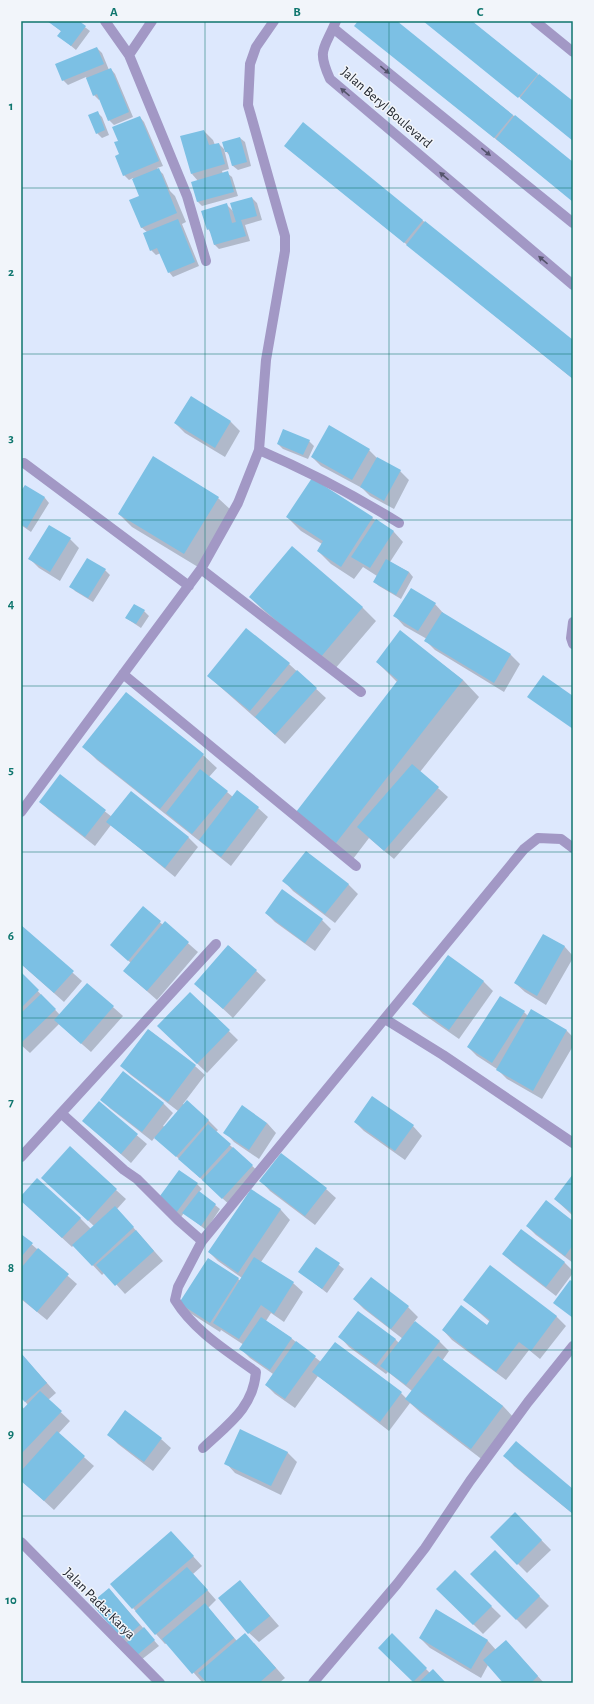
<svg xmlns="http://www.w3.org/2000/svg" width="594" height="1704" viewBox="0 0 594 1704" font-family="'Alegreya Sans',sans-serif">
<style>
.shadow{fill:#0003}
.building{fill:#7cc0e4}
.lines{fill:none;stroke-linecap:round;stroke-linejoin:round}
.minor{stroke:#a298c5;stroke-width:10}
.oneway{fill:#55546c}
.grid{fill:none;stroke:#0f766e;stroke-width:1;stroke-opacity:0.55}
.labels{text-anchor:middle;stroke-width:3;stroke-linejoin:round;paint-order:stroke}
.street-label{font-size:14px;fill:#222730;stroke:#f2f5fa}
.neatline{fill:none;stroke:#0f766e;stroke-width:1.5}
.grid-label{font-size:13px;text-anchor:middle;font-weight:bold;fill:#0f766e}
</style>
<rect width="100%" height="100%" fill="#dde8fd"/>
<path class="shadow" d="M48 21H77L90 31 76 50 59 36 62 32Z
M360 21H395L573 163V201L360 30Z
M424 21H471L573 103V140Z
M97 48 102 53 109 70 111 69 115 74 133 117 114 125 109 120 100 99 99 100 94 95 86 77 68 85 63 80Z
M97 112 102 117 109 135 102 138 97 133Z
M140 117 144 122 163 166 157 168 163 174 170 191 175 196 186 222 182 224 199 266 173 277 169 272 161 253 156 255 151 250 147 232 141 227 140 196 133 178 129 180 124 175 119 141Z
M204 131 213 140 215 145 219 144 226 151 240 138 245 142 251 166 238 170 233 166 230 156 224 149 229 169 222 171 223 174 227 173 232 177 238 196 202 206 198 202V181L192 174Z
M285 146 422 220 573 342V379Z
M252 198 257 203 262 220 245 225 250 241 219 249 214 244 211 233 208 229 226 204 234 212Z
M231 422 240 431 225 457 185 433 175 423Z
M309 441 314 446 308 459 283 449 278 444Z
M369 450 378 459 400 471 409 480 394 509 370 496 362 488 321 466 312 457Z
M25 486 45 498 49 503 31 532 21 525V493Z
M218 498 232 511 198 567 132 527 119 514Z
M287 517 372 518 394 532 403 542 390 562 409 572 413 577 401 599 379 586 374 582 377 576 363 567 354 579 331 564 318 551 322 544 301 531Z
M70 539 79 548 60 581 39 568 30 559Z
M292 548 363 608 376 621 334 670 263 610 250 597Z
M105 570 110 575 93 602 75 591 71 586Z
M435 604 444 614V615L511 655 520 664 504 692 435 650 426 641 427 639 404 626 395 616Z
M144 611 149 616 141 628 126 618Z
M400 632 463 680 479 697 420 772 448 797 394 859 369 838 353 859 313 828 397 682 377 662Z
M289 664 326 698 285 744 208 676Z
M84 747 203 755 217 768 209 777 233 797 258 808 268 817 231 866 97 760Z
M60 776 112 817 131 792 189 838 198 847 175 877 111 825 95 846 50 811 40 802Z
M284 881 348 884 358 894 335 923 293 891Z
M143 907 163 925 165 923 198 952 157 1000 124 971 131 963 111 945Z
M266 913 322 920 331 929 315 951 275 922Z
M21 927 82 981 64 1002 21 964Z
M544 935 565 947 573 956V958L546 1005 525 992 515 983Z
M229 946 266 980 233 1018 196 984Z
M448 956 484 982 493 991 459 1039 423 1014 414 1004Z
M21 973 60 1015 87 984 123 1016 91 1052 59 1024 30 1053 21 1045Z
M190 993 238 1040 207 1073 158 1026Z
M531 1011 567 1031 573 1037V1046L542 1099 507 1079 497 1069 477 1056 468 1047 524 1012 528 1016Z
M149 1030 195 1066 205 1075 183 1104 184 1105 187 1102 209 1121 218 1130 216 1132 262 1175 232 1207 155 1137 152 1141 111 1109 101 1100 123 1072 164 1104 173 1113 163 1126 165 1127 178 1111 131 1075 121 1066Z
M99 1103 147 1144 131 1163 83 1121Z
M355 1122 413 1126 422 1136 405 1160 364 1131Z
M267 1123 276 1133 259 1159 234 1142 225 1132Z
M573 1176V1216L555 1199Z
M261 1181 326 1189 336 1198 315 1225 270 1191Z
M197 1184 202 1189 199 1192 220 1209 206 1230 184 1213 181 1217 163 1204Z
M52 1187 116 1190 126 1199 117 1209 163 1261 125 1294 105 1272 102 1275 74 1245 72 1247 21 1200V1197L80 1218 91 1229 94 1226Z
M251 1190 281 1210 290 1220 261 1262 293 1283 303 1292 284 1322 271 1313 266 1321 291 1338 321 1362 401 1393 407 1399 412 1391 388 1372 386 1374 349 1347 340 1337 395 1339 399 1343 403 1339 364 1309 354 1299 371 1278 408 1307 418 1317 414 1322 440 1342 449 1351 442 1361 503 1406 516 1420 484 1461 420 1412 410 1403 389 1431 318 1376 295 1408 275 1394 266 1385 273 1374 250 1358 241 1349 244 1345 221 1330 220 1332 190 1313 180 1303 209 1259 241 1281 242 1278 218 1261 209 1252Z
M573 1223V1263L536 1235 527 1226Z
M521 1230 565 1263 572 1270 573 1269V1273L556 1296 513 1263 503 1254Z
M21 1235 77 1284 47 1320 21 1299Z
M317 1248 344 1269 327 1293 300 1272Z
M465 1300 556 1316 566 1326 540 1359 529 1350 506 1380 452 1340 443 1330 487 1327 490 1322Z
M21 1354 56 1393 48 1400 70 1421 58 1434 94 1466 54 1510 21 1480V1405L24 1409 28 1405 21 1397Z
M108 1434 161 1439 171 1448 153 1471 118 1444Z
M287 1452 297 1462 281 1495 235 1473 226 1463Z
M505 1456 573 1490V1514L514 1466Z
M515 1513 551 1550 527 1573 491 1537Z
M171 1532 202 1566 193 1574 216 1600 208 1608 237 1641 254 1643 285 1678 279 1683H208L205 1680 202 1682 167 1643 165 1644 156 1634 133 1608Z
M495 1552 549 1606 526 1629 472 1574Z
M455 1571 501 1616 483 1634 438 1589Z
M240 1581 279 1626 259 1642 249 1633Z
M109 1589 159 1646 141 1660 123 1640Z
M436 1610 488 1641 496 1650 506 1641 544 1683H505L488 1665 481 1678 430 1648 420 1638Z
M392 1635 430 1673 445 1683H415L379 1648Z"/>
<path class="building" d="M47 21H79L86 26 71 46 57 36 61 31Z
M358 21H397L513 115 494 138 354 26Z
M423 21H472L538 74 518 98Z
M97 47 104 64 62 81 55 64Z
M111 68 129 112 108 121 97 94 93 96 86 78Z
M539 74 573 101V141L520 98Z
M98 111 105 130 96 134 88 115Z
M515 115 573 162V202L496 139Z
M140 116 159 161 123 176 115 156 119 154 114 142 118 141 112 127Z
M303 122 423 220 404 243 284 146Z
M204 130 209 145 219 143 225 164 191 174 180 136Z
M240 137 247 162 232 166 228 152H225L222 142Z
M159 168 177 213 141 228 129 200 139 196 132 179Z
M228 171 234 192 197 202 191 182Z
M252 197 257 216 241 220 246 236 214 245 209 229 207 230 201 211 227 203 232 223 236 222 230 203Z
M178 219 195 262 168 273 157 248 150 251 143 233Z
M425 221 573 340V379L406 245Z
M191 396 231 421 215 448 174 423Z
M329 425 370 449 352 480 311 457Z
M283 429 310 440 303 455 277 444Z
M153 456 219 497 184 554 118 514Z
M377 457 401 470 384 501 360 487Z
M312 478 373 517 341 567 317 551 323 541 286 517Z
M25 485 45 497 27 528 21 524V491Z
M376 519 394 531 370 568 351 557Z
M49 525 71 538 50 572 28 559Z
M292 546 363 607 320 658 249 597Z
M87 558 106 569 88 598 69 587Z
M386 559 409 572 396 595 373 582Z
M411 588 436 603 418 631 393 616Z
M134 604 145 610 136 624 125 618Z
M442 612 511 654 494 683 424 641Z
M246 628 290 663 250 711 207 676Z
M400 630 463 680 336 843 296 812 398 680 376 662Z
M297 670 317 688 275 735 255 717Z
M543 675 573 696V729L527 697Z
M126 692 204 754 160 809 82 747Z
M412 764 439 787 384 851 357 827Z
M200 769 228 791 192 834 166 813Z
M60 774 106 810 85 837 39 802Z
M237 790 259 807 221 857 199 840Z
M131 791 189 837 165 868 106 822Z
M306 851 349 884 325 914 282 881Z
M282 889 323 919 305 943 265 913Z
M143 906 161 921 128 961 110 945Z
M165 921 189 942 147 991 123 971Z
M21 925 74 971 54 993 21 964Z
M543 934 565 946 537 996 514 983Z
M228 945 257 970 223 1009 194 984Z
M448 955 484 981 449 1030 412 1004Z
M21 972 39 990 21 1008Z
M87 983 114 1006 81 1044 54 1020Z
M190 992 230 1030 197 1064 157 1026Z
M41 994 56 1009 21 1043V1013Z
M500 996 525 1011 492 1063 467 1047Z
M531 1009 567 1030 533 1091 496 1070Z
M148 1029 196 1065 168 1102 120 1066Z
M123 1071 164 1103 142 1132 100 1100Z
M372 1096 414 1125 395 1151 354 1122Z
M187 1100 209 1120 176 1157 154 1138Z
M99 1101 138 1134 121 1154 82 1121Z
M242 1105 267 1123 249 1150 223 1133Z
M208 1124 231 1144 200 1178 178 1159Z
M70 1146 117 1189 88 1221 41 1178Z
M233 1147 253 1165 222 1199 202 1180Z
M281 1153 327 1188 305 1216 259 1181Z
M179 1170 198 1183 176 1213 157 1200Z
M573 1174V1214L554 1199Z
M37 1178 81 1218 62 1238 21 1201V1196Z
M251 1189 281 1209 238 1273 208 1252Z
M199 1191 216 1204 201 1226 182 1213Z
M546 1200 573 1221V1245L565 1256 526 1226Z
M115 1206 134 1227 92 1266 72 1245Z
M521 1229 565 1262 546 1287 502 1254Z
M136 1230 154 1251 115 1286 96 1265Z
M21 1234 33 1243 21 1257Z
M316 1247 340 1263 322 1289 298 1272Z
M38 1248 69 1274 37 1312 21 1298V1268Z
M254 1257 294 1282 274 1314 261 1305 239 1339 213 1323Z
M208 1258 239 1278 210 1323 179 1303Z
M490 1265 557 1316 531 1351 519 1342 496 1372 442 1330 461 1305 487 1325 490 1320 463 1300Z
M371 1277 409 1306 391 1329 353 1299Z
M570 1280 573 1282V1318L553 1303Z
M358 1311 396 1339 376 1365 338 1337Z
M261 1317 292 1338 270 1370 239 1349Z
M415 1321 440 1341 406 1385 380 1366Z
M296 1341 316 1356 285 1399 265 1385Z
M335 1342 402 1392 380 1422 312 1372Z
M21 1353 47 1383 25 1402 21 1398Z
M438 1356 503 1406 471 1449 405 1399Z
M40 1391 62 1411 21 1454V1411Z
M125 1410 162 1438 144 1462 107 1435Z
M240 1429 288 1452 271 1486 224 1464Z
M57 1431 85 1456 44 1501 21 1481V1471Z
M516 1441 573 1489V1514L503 1456Z
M515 1512 542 1540 517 1565 490 1537Z
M171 1531 194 1556 132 1609 110 1584Z
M495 1550 540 1596 516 1620 470 1574Z
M187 1567 208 1590 155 1635 135 1611Z
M455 1570 492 1606 473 1625 436 1589Z
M240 1580 270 1616 248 1634 218 1598Z
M109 1588 140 1625 122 1640 91 1603Z
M205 1603 234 1638 192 1674 162 1639Z
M436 1609 488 1640 471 1669 419 1638Z
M144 1627 155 1640 136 1656 126 1643Z
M245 1633 276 1668 259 1683H207L198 1673Z
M392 1633 427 1668 413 1682 378 1648Z
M506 1640 538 1676 531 1683H503L483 1660Z
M433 1669 446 1683H418Z"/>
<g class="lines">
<path class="minor" d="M105 21 129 55 187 196 206 261
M336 21C325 49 316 48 330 79L573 285
M535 21 573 52
M333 28 573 223
M129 55 152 21
M259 450C308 471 354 495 399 523
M24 463 189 586
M201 569 361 692
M573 622 571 638 573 644
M123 674 356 866
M21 812 201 569 238 503 259 450 266 360 285 251V236L248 105 250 64 256 47 274 21
M385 1019 443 1055 573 1143
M61 1113 124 1170 137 1179 178 1220 202 1241 524 849 538 838 561 839 573 848
M21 1157 216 944
M202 1241 178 1287 175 1300C194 1331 227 1351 256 1372 253 1409 227 1425 203 1448
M21 1542 160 1683
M313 1683 397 1584 425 1548 470 1481 528 1402 573 1346"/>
</g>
<defs><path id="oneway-solid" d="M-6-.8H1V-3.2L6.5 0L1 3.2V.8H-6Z"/></defs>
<g class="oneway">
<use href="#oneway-solid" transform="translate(385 70) rotate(39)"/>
<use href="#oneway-solid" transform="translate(345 92) rotate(-140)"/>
<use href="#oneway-solid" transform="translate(486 152) rotate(39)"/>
<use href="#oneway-solid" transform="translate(444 176) rotate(-140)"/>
<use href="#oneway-solid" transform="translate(543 260) rotate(-140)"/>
</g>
<path class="grid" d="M205 21V1683M389 21V1683M21 188H573M21 354H573M21 520H573M21 686H573M21 852H573M21 1018H573M21 1184H573M21 1350H573M21 1516H573"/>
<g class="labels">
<g class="street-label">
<text transform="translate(387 107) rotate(41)" y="5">Jalan Beryl Boulevard</text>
<text transform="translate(100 1603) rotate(45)" y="5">Jalan Padat Karya</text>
</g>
</g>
<rect width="594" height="1704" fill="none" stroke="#f2f5fa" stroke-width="44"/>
<rect x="22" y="22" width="550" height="1660" class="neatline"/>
<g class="grid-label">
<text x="114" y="16">A</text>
<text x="297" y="16">B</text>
<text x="480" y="16">C</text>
<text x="11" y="110">1</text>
<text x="11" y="276">2</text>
<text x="11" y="442">3</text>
<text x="11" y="608">4</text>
<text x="11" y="774">5</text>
<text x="11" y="940">6</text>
<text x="11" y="1106">7</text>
<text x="11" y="1272">8</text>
<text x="11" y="1438">9</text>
<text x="11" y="1604">10</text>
</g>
</svg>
